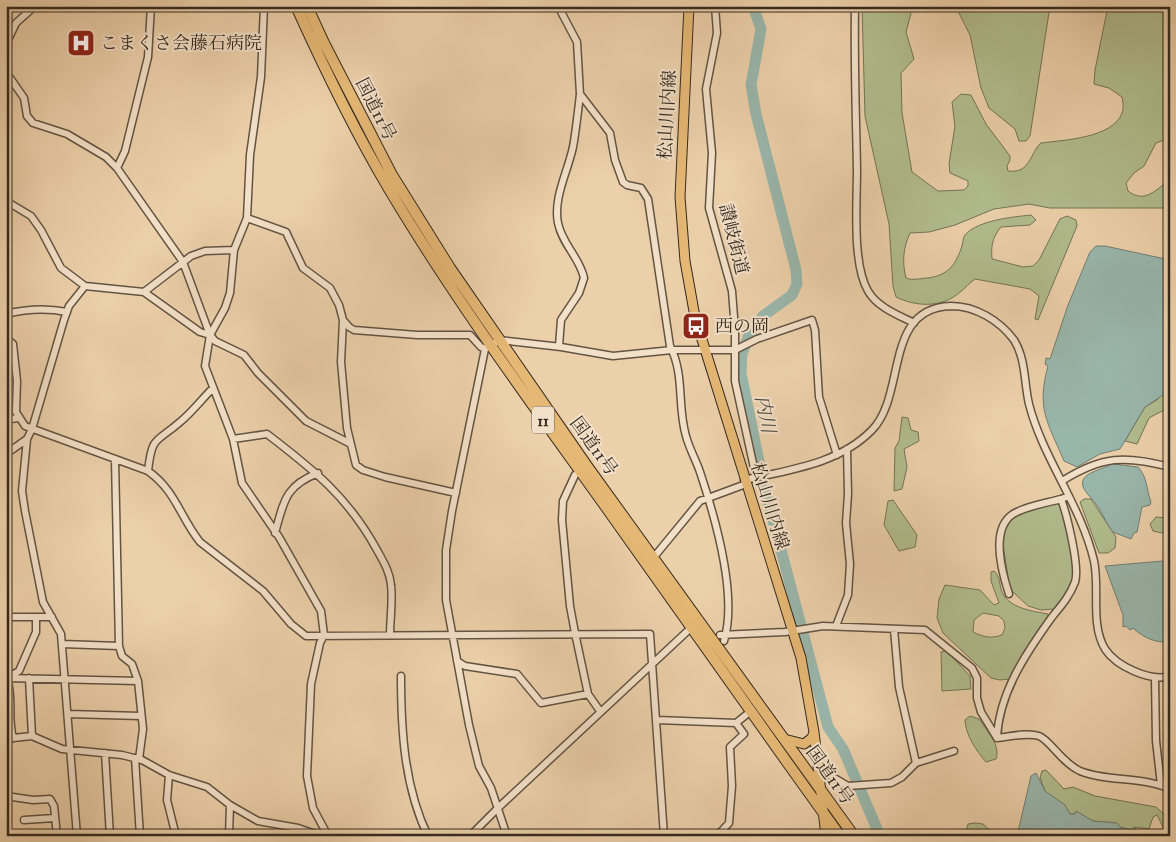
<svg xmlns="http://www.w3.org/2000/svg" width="1176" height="842" viewBox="0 0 1176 842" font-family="'IM FELL DW Pica','Noto Serif JP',serif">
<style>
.green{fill:#b1bc8d;stroke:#727457;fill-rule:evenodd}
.water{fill:#99b6ab;stroke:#717e74}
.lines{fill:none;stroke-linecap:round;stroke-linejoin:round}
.river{stroke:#99b6ab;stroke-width:11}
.minor-casing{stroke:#625443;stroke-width:9}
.major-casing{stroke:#342b21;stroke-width:11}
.highway-casing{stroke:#342b21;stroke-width:12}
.minor{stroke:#f3e0c8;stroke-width:6}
.major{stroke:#e6b875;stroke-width:9}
.highway{stroke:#e6b875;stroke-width:10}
.labels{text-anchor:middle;stroke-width:4;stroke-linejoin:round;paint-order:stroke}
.shield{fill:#f3e0c8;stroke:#6d6153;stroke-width:1}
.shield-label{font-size:16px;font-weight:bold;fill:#342b21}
.poi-label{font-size:18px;fill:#342b21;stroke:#f3e0c8;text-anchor:start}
.street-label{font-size:18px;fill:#342b21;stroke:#f3e0c8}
.water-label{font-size:19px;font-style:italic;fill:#4d4e44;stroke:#f3e0c8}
</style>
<rect width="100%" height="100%" fill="#ecd0aa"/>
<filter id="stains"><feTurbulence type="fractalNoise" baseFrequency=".004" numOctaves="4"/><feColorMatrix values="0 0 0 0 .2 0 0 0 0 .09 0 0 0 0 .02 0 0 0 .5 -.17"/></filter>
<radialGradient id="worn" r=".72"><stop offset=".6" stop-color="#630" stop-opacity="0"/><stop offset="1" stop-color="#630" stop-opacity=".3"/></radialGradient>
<path class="green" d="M862 6H913L906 32 914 59 901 73 902 113 912 172 938 191 964 190 968 186V181L950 173 949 164 955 126 952 102 961 94 971 95 986 124 1010 156V160L1007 166 1008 171C1031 174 1030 152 1041 143 1064 140 1113 138 1122 113 1124 109 1123 102 1122 97L1109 88 1094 84 1095 70 1108 6H1170V131L1167 139 1156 143 1144 166 1134 173 1126 183 1128 191C1145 204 1155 190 1170 180V208H1050L1029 204 994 209 955 225 929 232 910 233C903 248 902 262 906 278 913 281 921 278 928 278 949 275 956 264 962 246 963 243 963 237 965 235 978 220 1013 217 1031 215L1036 220 1030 225 1001 227C992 238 991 246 992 259L1023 267 1033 266 1039 260 1060 219 1067 216 1076 220 1077 226 1038 320 1035 319 1039 296 1030 289 975 279C969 283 966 288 960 292 943 308 916 307 896 297L893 286 889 224 865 116Z
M959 6H1050L1030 136 1026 141H1019L1015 129 989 108 981 88 970 35 959 13Z
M1170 369V401L1166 409 1149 418 1137 444 1125 441 1145 407 1157 400 1167 385Z
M902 417 908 418 911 430 918 432 919 441 904 449 907 467 902 489 894 491 895 448 899 441Z
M1084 499H1091L1116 537 1115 548 1108 553H1099L1080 502Z
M893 500 917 535 915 547 899 551 884 525 888 501Z
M1059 501 1071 543 1074 581 1059 605 1054 609 1041 610 1028 606 1013 592 1009 584 1002 537 1008 521 1015 515Z
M1156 517 1170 518V530L1162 533 1153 531 1150 524Z
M994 571C1000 577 999 581 1001 589 1006 608 1032 611 1048 614V620L1010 679 1000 680 991 678 943 633 937 618 939 599 945 585 980 590 994 605 999 603 991 581V572ZM983 613 999 616 1004 621 1005 628 1002 635C991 639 983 637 973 632L974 620Z
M947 651 970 676 971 689 942 691 941 652Z
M970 716 979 719C987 731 1001 745 996 759L986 762C976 750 966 736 965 720Z
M1046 770 1064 789 1073 787 1095 796 1156 807 1170 820V836L1162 835 1164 829 1157 815 1153 817 1149 829 1134 827 1131 830 1120 827 1116 823 1093 821 1076 812 1075 814H1070L1045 791 1040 778 1042 771Z
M975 823 983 824 996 836H965L968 824Z"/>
<path class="water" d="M1096 246H1105L1170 260V369L1163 395 1145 407 1120 449 1100 454 1077 467 1064 461C1048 423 1036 409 1048 366L1045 364 1046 358 1050 359 1068 305 1090 252Z
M1113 464 1138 467C1148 478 1146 489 1151 502L1150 505 1142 507 1137 532 1134 533 1131 539 1113 532C1105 522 1101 509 1092 499 1069 476 1092 473 1113 464Z
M1163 561H1170V642C1155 643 1144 638 1133 628L1130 630 1126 626 1123 627V615L1105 566Z
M1036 773 1045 791 1065 805 1070 814H1075L1076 811 1093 821 1117 823 1120 827 1131 830 1134 827 1137 830 1136 836H1017L1031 776Z"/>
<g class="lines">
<path class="river" d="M753 6 761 29 751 85 756 114 796 270 797 284 792 295 763 316 749 335 742 354 741 373 764 486 828 727 843 749 880 836"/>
<defs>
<path id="minor" d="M151 6 148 57 125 151 117 168 183 262 210 335 215 341 244 355 258 373 306 421 349 443
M264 6 261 77 250 155 247 218 234 250 230 293 225 308 210 335 205 366 233 439 242 483 279 537 321 611 324 635 320 643 311 684 307 776 313 808 328 836
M558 6 577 42 580 94 610 133 615 160 623 182 627 185 641 188 648 199 670 346C685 375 677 406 686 436 689 448 696 460 700 472 715 517 738 595 724 641
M715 6 717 33 706 89 712 153 709 208 732 291 735 330V381L756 477
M855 6C854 61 856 116 857 170 857 202 852 264 868 291 877 307 898 315 914 323
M6 44 16 23 35 6
M6 72 24 98 27 116 33 123 67 134 106 157 117 168
M6 201 31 216 41 230 61 268 85 286 144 292 200 332 210 335
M247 218 286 232 303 268 330 288 339 305 343 320 341 362 347 428 356 465 363 470 385 477 456 493
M144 292 191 256 205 251 234 250
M6 314C26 309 47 308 67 312
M343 320 349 327 354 330 417 335H470L481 347 485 349
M6 338 13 344 17 381 16 412 25 426 148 471C176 491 180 517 200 542L263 591 291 624 306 636 650 634 664 836
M559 346 561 320 579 293 584 278C580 258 562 244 558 223 553 198 568 171 573 147 576 130 578 112 580 94
M6 416 11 419 18 418
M27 439 22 491 25 511 43 602 61 634 77 836
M233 439 267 434C314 470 348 497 377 550 383 561 390 572 391 585 393 601 390 619 390 635
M6 454 27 439 32 429 64 320 69 306 85 286
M115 459 119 646
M582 469 575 475 563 501 562 520 570 606 575 633 588 694 600 711
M148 471C152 435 156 443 180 422 192 412 202 399 213 388
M744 480C789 470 839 464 872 430 907 394 883 308 951 306 976 306 1000 321 1014 340 1026 359 1024 383 1029 404 1043 459 1081 505 1094 561 1100 589 1090 624 1105 649 1116 666 1150 682 1170 676
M1062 481C1102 456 1125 455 1170 467
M275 533C284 501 285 486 318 473
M654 557 700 501 746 484
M1009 594C1002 573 990 529 1013 514 1026 506 1047 503 1061 499
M6 617H52
M836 626 848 595 850 564 846 523 848 494 847 449
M894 629 899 687 916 763
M720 635 785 632 823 626 925 630 972 668 977 678V698L981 712 997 738
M62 644 119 646 122 656 132 664 138 681 143 729 139 759
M457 661 465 666 517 674 541 703 588 694
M6 675 7 678 138 681
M401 676C401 729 404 787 428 836
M29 678 32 736
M1155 678 1156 741 1161 785
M68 714 140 716
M657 720 736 723 751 711
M13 738C7 716 14 701 7 678L19 671 36 632V618
M997 738C999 693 1026 653 1052 617 1061 606 1070 596 1075 582 1080 567 1067 515 1061 499L1069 496
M997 738C1009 737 1027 732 1039 736 1050 740 1062 763 1080 771 1107 782 1141 776 1170 789
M6 741 13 738 32 736 62 749 122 755 142 760 169 775 207 787 230 805 258 821 298 828 321 836
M105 753 110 836
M135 758 140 836
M6 766H7
M819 774 826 773 848 786 891 783 902 777 916 763 954 751
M169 775 167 800 176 836
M6 796 33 800 50 799 54 806 57 836
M24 820 55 818
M229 836 230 805
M470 836 499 807 694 625
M507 836 491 788 479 766 469 725 446 600V550L452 511 485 349 499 340 561 347 613 356 672 350H735L757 339 812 320 815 330 819 397 837 455
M717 836 729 823 732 786 730 747 744 734 736 723"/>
<path id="major" d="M689 6 680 197 685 261 695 317 801 658 814 732 826 836
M784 739 804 744 812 738 814 732"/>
<path id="highway" d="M296 6C324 68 354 130 389 189 455 300 533 405 608 510 686 619 762 728 840 836
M307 6 324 43 392 175 450 268 587 466 854 836"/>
</defs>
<use href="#minor" class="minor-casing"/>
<use href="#major" class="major-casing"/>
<use href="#highway" class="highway-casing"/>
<use href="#minor" class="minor"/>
<use href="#major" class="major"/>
<use href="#highway" class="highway"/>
</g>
<defs>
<symbol id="hospital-square" viewBox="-11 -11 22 22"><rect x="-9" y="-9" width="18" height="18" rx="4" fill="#8f2418" stroke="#f3e0c8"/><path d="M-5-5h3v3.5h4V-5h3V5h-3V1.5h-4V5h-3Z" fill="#fff"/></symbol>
<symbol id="bus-square" viewBox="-11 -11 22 22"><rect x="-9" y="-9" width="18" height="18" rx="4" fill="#8f2418" stroke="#f3e0c8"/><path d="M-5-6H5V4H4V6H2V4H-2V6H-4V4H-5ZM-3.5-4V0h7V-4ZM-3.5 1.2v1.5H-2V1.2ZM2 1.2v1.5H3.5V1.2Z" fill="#fff"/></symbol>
</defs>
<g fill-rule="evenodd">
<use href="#hospital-square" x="65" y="27" width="32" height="32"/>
<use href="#bus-square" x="680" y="310" width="32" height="32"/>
</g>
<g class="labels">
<rect class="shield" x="532" y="406.5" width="22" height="27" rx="4"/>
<g class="shield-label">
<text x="543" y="426">11</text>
</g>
<g class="poi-label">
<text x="100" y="49">こまくさ会藤石病院</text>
<text x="715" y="332">西の岡</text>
</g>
<g class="street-label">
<text transform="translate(376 109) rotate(63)" y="6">国道11号</text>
<text transform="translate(667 115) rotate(-87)" y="6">松山川内線</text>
<text transform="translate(734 239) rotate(76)" y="6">讃岐街道</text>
<text transform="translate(594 446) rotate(54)" y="6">国道11号</text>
<text transform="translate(770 506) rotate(73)" y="6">松山川内線</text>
<text transform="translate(830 775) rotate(54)" y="6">国道11号</text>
</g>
<g class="water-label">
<text transform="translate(766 414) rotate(79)" y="7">内川</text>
</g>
</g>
<rect width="1176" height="842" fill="none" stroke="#ecd0aa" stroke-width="25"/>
<rect x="8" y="8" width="1161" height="827" fill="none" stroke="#342b21" stroke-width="2.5"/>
<rect x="12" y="12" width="1151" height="817" fill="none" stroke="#342b21"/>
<rect width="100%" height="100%" filter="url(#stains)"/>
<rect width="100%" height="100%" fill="url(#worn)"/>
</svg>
